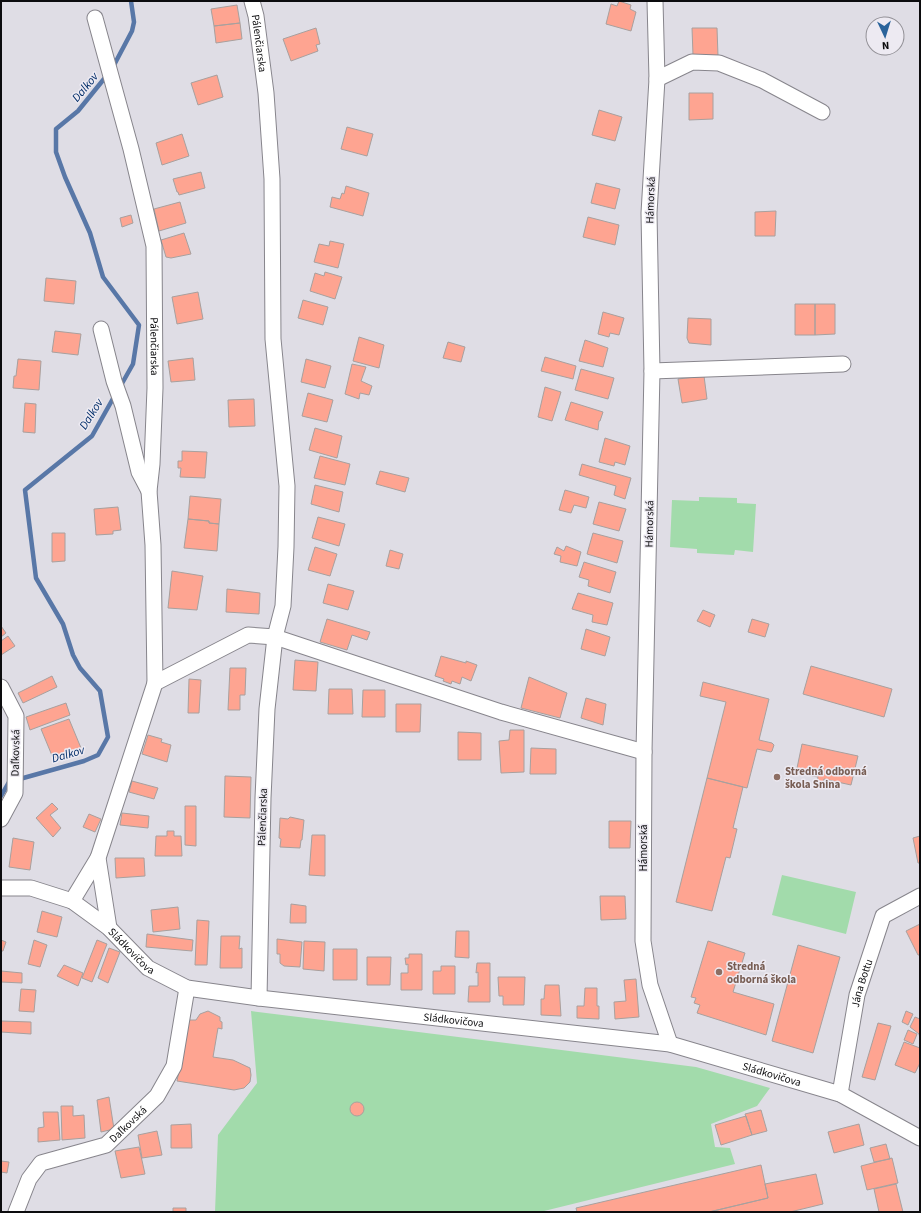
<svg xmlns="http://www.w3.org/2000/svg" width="921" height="1213" viewBox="0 0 921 1213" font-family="'Source Sans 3',sans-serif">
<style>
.green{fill:#a2dbab}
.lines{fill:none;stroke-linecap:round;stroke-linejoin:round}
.stream{stroke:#5877a7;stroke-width:4.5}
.building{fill:#fea491;stroke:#a8a09e}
.street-casing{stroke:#87858c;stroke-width:17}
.street{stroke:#fff;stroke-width:15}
.education-dot{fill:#8d6e63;stroke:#edeaf2;stroke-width:1.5}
.labels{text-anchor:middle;stroke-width:3;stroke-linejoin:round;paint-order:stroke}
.street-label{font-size:11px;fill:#0c0c0e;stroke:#edeaf2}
.education-label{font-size:11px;font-weight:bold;fill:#785e54;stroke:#edeaf2;text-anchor:start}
.water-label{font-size:12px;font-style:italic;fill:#042f6a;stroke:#edeaf2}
</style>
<rect width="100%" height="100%" fill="#dfdde5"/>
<path class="green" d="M699 497 737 498V503L756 504 753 552 735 550 734 555 697 553V549L670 547 672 500 699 501Z
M782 875 856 892 846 934 772 915Z
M251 1011 696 1067 770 1088 757 1106 711 1124 715 1147 730 1148 735 1164 540 1212H215L218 1135 257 1083Z"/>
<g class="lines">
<path class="stream" d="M113 67 132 31 134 22 131 1
M108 74 78 111 56 129V152L65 177 90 233 103 277 139 325 133 364 120 387
M1 796 9 782 84 761 98 755 108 737 100 691 80 668 73 655 63 624 36 578 25 490 92 436 115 395"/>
</g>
<path class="building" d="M619 1 631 5 630 9 636 12 631 31 606 24 611 4 617 6Z
M237 5 240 23 214 26 211 9Z
M240 23 242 39 216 43 214 26Z
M316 28 320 44 316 45 318 51 291 61 283 39Z
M692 28H717L718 56 693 55Z
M217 75 223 97 198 105 191 83Z
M689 93H713V119L689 120Z
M599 110 622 117 615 141 592 135Z
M347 127 373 134 367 156 341 149Z
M182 134 189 156 162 165 156 143Z
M201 172 205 188 179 195 178 192H177L173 179Z
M596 183 620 189 615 209 591 203Z
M346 186 369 193 363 216 330 207 332 197 340 199 342 193 344 194Z
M180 202 186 223 159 231 154 209Z
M776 211 775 236H755V212Z
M131 215 133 223 122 227 120 218Z
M588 217 619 225 615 245 583 237Z
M184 233 191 254 171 258 166 257 161 240Z
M330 241 344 244 338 268 314 262 319 244 329 246Z
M325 272 342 277 335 299 310 291 315 273 324 276Z
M46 278 76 281 74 304 44 301Z
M198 292 203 319 177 324 172 297Z
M303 300 328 307 323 325 298 318Z
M795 304H815V335H795Z
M815 304H835V334L815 335Z
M603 312 624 318 619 335 610 333 609 337 598 334Z
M688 318 711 319V345L689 343 687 338Z
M55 331 81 334 78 355 52 352Z
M359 337 384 345 379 368 353 361Z
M585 340 608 348 603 367 579 361Z
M448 342 465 347 461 362 443 358Z
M545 357 576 366 573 379 541 371Z
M193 358 195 380 171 382 168 361Z
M18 359 41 361 39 390 13 388 14 376H16Z
M306 359 331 366 325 388 301 382Z
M352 364 366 367 361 381 372 386 369 395 360 393 359 399 345 394Z
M581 369 614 378 608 399 575 390Z
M704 376 707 399 682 403 678 379Z
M545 387 561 392 552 421 538 417Z
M308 393 333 400 327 422 302 416Z
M254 399 255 426 229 427 228 400Z
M571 402 603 412 600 421H599L598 430 565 420Z
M25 403 36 404 35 433 23 432Z
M315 428 342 436 337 458 309 450Z
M605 438 630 446 625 465 615 462 614 466 599 462Z
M182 451 207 452 205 478 180 477 181 468H178V461H182Z
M320 456 350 464 345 485 314 478Z
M582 464 631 478 625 499 614 495 616 486 579 475Z
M380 471 409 478 405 492 376 484Z
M315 485 343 492 339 512 311 504Z
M565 490 589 497 586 508 574 505 571 513 559 510Z
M190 496 221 499 219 524 209 523V521L188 519Z
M599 502 626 509 619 531 593 524Z
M118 507 121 530 113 531V534L96 535 94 509Z
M318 517 345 524 339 546 312 538Z
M188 519 209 521V523L219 524 217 551 184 548Z
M52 533H65V561L52 562Z
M593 533 623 541 617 563 587 554Z
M566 546 581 552 577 566 560 562 561 556 554 554 557 547 564 551Z
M315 547 337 554 330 576 308 570Z
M390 550 403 554 399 569 386 566Z
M584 562 616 572 610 593 588 586 589 580 579 577Z
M172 571 203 576 197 610 168 608Z
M328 584 354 591 348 610 323 603Z
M227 589 260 593 259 614 226 612Z
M578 593 613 603 607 625 592 622 593 615 572 609Z
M703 610 715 615 710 627 697 621Z
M327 619 370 632 367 640 352 635 347 650 320 642Z
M752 619 769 624 765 637 748 632Z
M1 626 6 633 1 637Z
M586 629 610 637 605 656 581 649Z
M8 636 15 646 1 655V641Z
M441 656 466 663V661L477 665 471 681 462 677 460 684 452 681 451 684 443 681 444 679 435 676Z
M295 660 318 662 316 691 293 690Z
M811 666 892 689 884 717 803 694Z
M230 668H246L245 695H240V710H228Z
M52 676 57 687 23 703 18 693Z
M529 677 567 693 560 718 521 708Z
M189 679 201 680 199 713H188Z
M703 682 769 699 759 740 772 743 774 745 772 751 771 752 757 749 747 788 707 778 726 702 700 696Z
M329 689H352L353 714H328Z
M363 690H385V717H362Z
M586 698 606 704 603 725 581 718Z
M66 703 70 715 30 730 26 717Z
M396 704H421L420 732H396Z
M69 719 81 748 53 758 41 729Z
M510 730H524V772L501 773 499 741 509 740Z
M458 732 481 733V760H458Z
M148 735 162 739 161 742 171 745 167 762 142 754Z
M802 744 858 756 851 785 824 779 823 783 817 781 818 777 796 773Z
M531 748 556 749V774H530Z
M225 776 251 777 250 818 224 817Z
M707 778 743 787 733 828 737 829 730 858 726 857 712 911 676 902Z
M132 781 158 788 154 799 129 792Z
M52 803 58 809 50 815 61 828 53 837 36 818Z
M185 806H196V846L185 845Z
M122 813 149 816 148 828 120 825Z
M89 814 101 819 95 832 83 827Z
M290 817 304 820 302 840H301L300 848 280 847 281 839 279 838 280 818 288 819Z
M609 821H631L630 848H609Z
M167 831H174V836H181L182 856H155L156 836H167Z
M312 835H325V876L309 875Z
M920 836V863H918L913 838Z
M13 838 34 842 30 870 9 867Z
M115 858H144L145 876 116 878Z
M600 896H625L626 919 601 920Z
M291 904 306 906V923H290Z
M178 907 180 929 153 932 151 910Z
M42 911 62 917 57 937 37 932Z
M197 920 209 921 207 965H195Z
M920 924V955H918L906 931Z
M456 931H469V958L455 957Z
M147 934 193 940 192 951 146 947Z
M221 936H240L239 949 242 948V968H220Z
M277 939 302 942 300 967 284 966 280 963V954H277Z
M1 940 6 942 3 951H1Z
M34 940 47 945 40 967 28 964Z
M97 940 107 944 92 982 82 978Z
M304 941 325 942 324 971 303 969Z
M708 941 745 953 733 992 774 1004 766 1035 697 1013 700 1005 694 1003 696 998 691 997Z
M798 945 840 957 813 1053 772 1041Z
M109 948 120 952 108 983 98 978Z
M333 949H357V980H333Z
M409 954H422V990H401V973H408V964L406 965 405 958H409Z
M367 957H391L390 985H367Z
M477 963H490V1002H468L469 986H478V972L476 973Z
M64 965 83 973 78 986 57 976Z
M441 966H455V994H433V971H441Z
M1 971 22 973V983L1 982Z
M498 977H525L524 1005H503V996H499Z
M636 979 639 1017 615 1019 614 1002 626 1001 624 980Z
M545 985H559L561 1016 541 1015V999H544Z
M585 988H597V1006H599V1019L577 1018V1006H584Z
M21 989 36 990 34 1012 19 1011Z
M208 1011 220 1017V1021L222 1022V1029L218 1028 213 1057 233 1060 250 1068 251 1075 250 1082 244 1088 234 1090 177 1081 189 1020H196L200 1014Z
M906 1011 913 1014 908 1025 902 1022Z
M915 1017 920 1019V1038L919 1034 910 1027Z
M1 1021 31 1022V1034L1 1032Z
M878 1023 891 1026 875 1080 862 1077Z
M908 1030 917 1034 913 1044 904 1040Z
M904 1042 920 1048V1063L915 1073 895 1065Z
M109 1097 114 1129 101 1132 97 1100Z
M350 1109a7 7 0 1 1 14 0a7 7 0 1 1-14 0Z
M61 1106H73V1116L84 1115 85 1138 62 1140Z
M761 1110 767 1131 752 1135 745 1114Z
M43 1112H58L60 1140 38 1142V1128L44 1127Z
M746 1116 752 1135 721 1145 715 1125Z
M191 1124 192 1148H171V1125Z
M859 1124 864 1145 834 1153 828 1132Z
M157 1131 162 1155 142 1158 138 1135Z
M886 1144 890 1159 874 1162 870 1148Z
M139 1147 145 1174 121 1178 115 1151Z
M892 1158 898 1183 867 1190 861 1166Z
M1 1161 9 1162 7 1173 1 1172Z
M761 1165 768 1198 709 1212H577L576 1208Z
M816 1174 823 1204 790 1212H709L768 1198 765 1184Z
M896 1184 903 1212H879L874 1189Z
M173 1208H186V1212H173Z"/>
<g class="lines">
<defs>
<g id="street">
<path id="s1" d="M252 1 256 16 266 93 272 179 273 339 287 486 286 547 283 606 275 637 267 709 263 798 259 998"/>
<path d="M655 1 657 79 649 213 652 371 644 752 643 941 650 985 670 1044"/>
<path id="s2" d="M95 18 131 149 154 246 155 388 152 464 149 491 153 545 155 683"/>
<path d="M657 79 692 62 719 63 762 80 822 112"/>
<path d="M101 329 114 381 123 406 139 472 149 491"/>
<path d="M652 371 843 364"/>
<path d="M1 687 16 716 15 793 1 819"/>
<path id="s3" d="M1 888H31L72 901 109 928 148 968 187 988 259 998 670 1044 840 1094 920 1138"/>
<path d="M72 901 98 858"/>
<path d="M109 928 98 858 155 683 248 635 275 637 501 712 644 752"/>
<path id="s4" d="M840 1094 857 995 883 916 920 896"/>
<path id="s5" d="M16 1212 29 1179 41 1163 106 1145 157 1096 174 1066 187 988"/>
</g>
</defs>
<use href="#street" class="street-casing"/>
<use href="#street" class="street"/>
</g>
<g class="education-dot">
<circle cx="777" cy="777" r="4"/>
<circle cx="719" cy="972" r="4"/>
</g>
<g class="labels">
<g class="street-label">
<text dy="4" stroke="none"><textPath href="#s1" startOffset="43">Pálenčiarska</textPath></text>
<text transform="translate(650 200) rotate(-88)" y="4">Hámorská</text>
<text dy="4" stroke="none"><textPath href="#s2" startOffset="336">Pálenčiarska</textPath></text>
<text transform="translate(649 524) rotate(-89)" y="4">Hámorská</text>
<text transform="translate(15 753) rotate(-89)" y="4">Daľkovská</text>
<text transform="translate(262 817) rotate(-88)" y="4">Pálenčiarska</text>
<text transform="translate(643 848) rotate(-90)" y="4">Hámorská</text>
<text dy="4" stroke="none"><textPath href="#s3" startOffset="151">Sládkovičova</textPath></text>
<text dy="4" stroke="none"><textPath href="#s4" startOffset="113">Jána Bottu</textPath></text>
<text dy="4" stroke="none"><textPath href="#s3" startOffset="487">Sládkovičova</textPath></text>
<text dy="4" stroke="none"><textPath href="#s3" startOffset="811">Sládkovičova</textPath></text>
<text dy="4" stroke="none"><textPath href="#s5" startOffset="153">Daľkovská</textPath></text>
</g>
<g class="education-label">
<text x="785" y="775">Stredná odborná<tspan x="785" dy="13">škola Snina</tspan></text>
<text x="727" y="970">Stredná<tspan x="727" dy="13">odborná škola</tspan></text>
</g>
<g class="water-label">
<text transform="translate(85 87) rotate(-50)" y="4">Dalkov</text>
<text transform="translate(91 414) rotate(-58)" y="4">Dalkov</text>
<text transform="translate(68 754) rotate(-16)" y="4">Dalkov</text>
</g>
</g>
<rect width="921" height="1213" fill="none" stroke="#0c0c0e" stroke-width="4"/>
<g transform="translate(885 36) rotate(176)"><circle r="19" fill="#edeaf2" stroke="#939197"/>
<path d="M0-3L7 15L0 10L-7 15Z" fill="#2a639b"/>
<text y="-6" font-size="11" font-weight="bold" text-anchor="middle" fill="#0c0c0e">N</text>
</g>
</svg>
